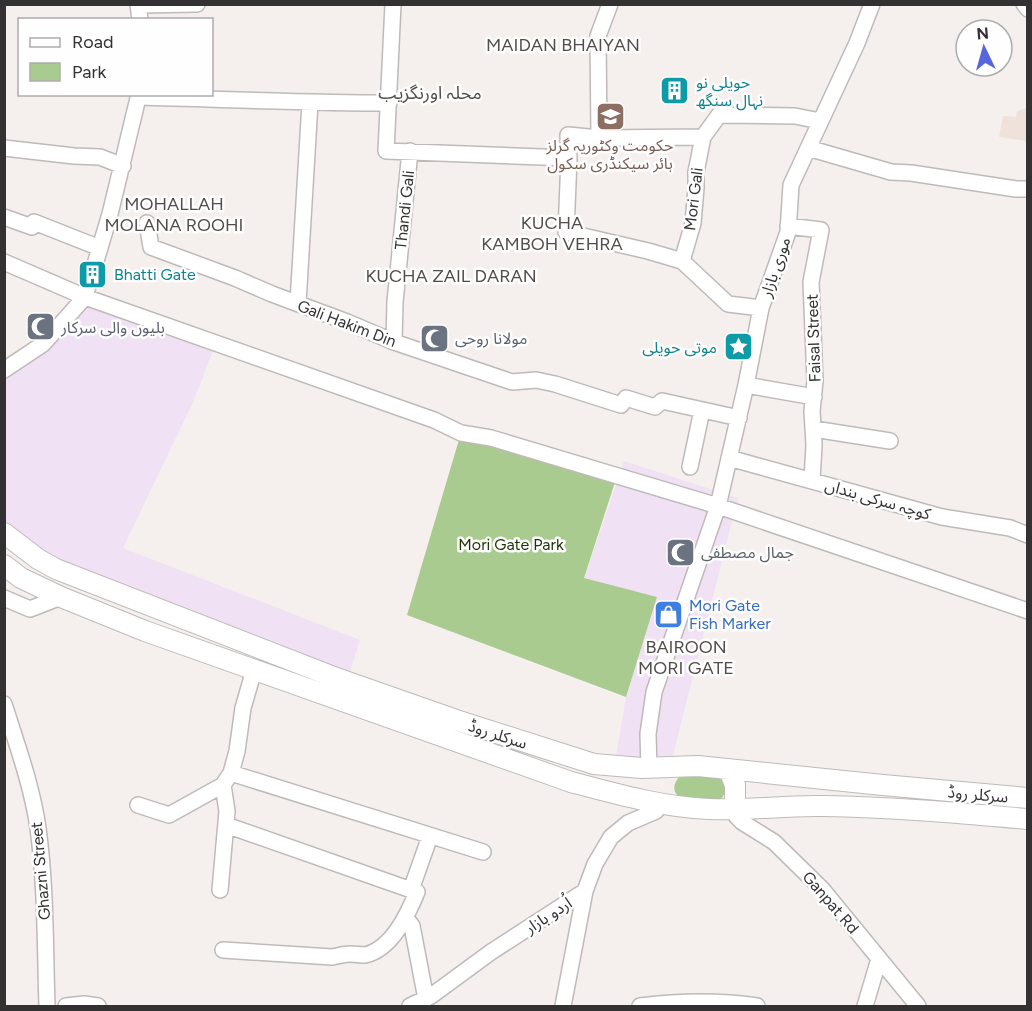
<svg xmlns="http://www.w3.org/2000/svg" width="1032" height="1011" viewBox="0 0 1032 1011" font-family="Figtree,'Noto Sans Arabic',sans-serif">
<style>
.commercial{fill:#f1e1f4}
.built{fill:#eee2db}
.green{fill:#a9cb8f}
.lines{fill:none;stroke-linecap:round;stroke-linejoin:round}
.minor-casing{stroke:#bfbab8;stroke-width:18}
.major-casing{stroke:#bfbab8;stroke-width:22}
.minor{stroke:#fff;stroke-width:15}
.major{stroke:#fff;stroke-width:20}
.labels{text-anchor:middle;stroke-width:5;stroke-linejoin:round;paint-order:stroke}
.culture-label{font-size:16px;fill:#0d838f;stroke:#fefefe;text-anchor:start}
.education-label{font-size:16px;fill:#785e54;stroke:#fefefe}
.street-label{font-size:16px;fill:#333131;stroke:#fefefe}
.worship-label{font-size:16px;fill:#5b616d;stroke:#fefefe;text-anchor:start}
.park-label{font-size:16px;fill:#1c3302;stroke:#fefefe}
.shop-label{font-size:16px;fill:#366cbe;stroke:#fefefe;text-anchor:start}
.neighbourhood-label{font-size:18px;fill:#524d4b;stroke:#fefefe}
</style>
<rect width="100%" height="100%" fill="#f5f0ed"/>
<path class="commercial" d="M85 297 216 343 194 400 123 548 360 640 349 675 53 557 5 521 4 376Z
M624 461 738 498 671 763 616 757 626 697 657 597 584 579Z"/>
<path class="built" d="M1027 108V141L999 137 1003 116 1016 117 1017 111Z"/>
<path class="green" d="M461 433 617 476 584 578 657 597 626 697 407 615Z
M681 775C694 775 726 769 725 790 724 796 722 799 717 802L681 799C672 792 672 784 681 775Z"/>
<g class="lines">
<defs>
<path id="minor" d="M138 4 140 20
M393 4 386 151 569 158 566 232 648 251 682 261 728 304 761 308
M1024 4 1028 9
M138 5 197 4
M139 97C222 99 305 103 389 103
M599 138 598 36 610 4
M4 148 74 156 100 157 123 166
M808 148 891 172 911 173 1016 189H1028
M569 158 568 135 599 138 703 137 719 115 795 116 820 121
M4 217 32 227 34 222 100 248
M147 223 151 247 235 278 272 294 347 322 394 342 512 382 536 380 555 384 621 405 626 398 655 407 662 401 739 418
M788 226 821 230 811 282 815 381 812 411 814 445 812 480
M682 261 693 223 696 188V172L703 137
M4 262 85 297 434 420 461 433 491 438 718 506 1028 611
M93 271 110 214 139 94
M298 303 310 103
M394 342 395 302 410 151
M4 370 43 344 85 297 91 276
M746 385 814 397
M814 429 890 441
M729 458 942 517 1010 528 1028 535
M690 467 702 410
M4 598 30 609 61 597
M254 670 243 708 237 751 231 773 483 852
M4 704C17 745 32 786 38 828 46 887 45 947 47 1006
M649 768 648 734 654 692 718 506 746 385 761 308 788 232 791 185 857 43 872 4
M138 805 169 815 223 785 231 773
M735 809 737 817 742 822 774 842 822 889 918 1006
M220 890 227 811 223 785
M411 890 430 836
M406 918 412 926 426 999
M223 950 332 957C338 956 344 954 350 954 355 954 360 955 365 955 392 949 408 914 417 892L226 825
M66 1006 84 1004 98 1006
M410 1006 431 996 491 952 585 891 595 864 611 837 628 823 656 811 661 803
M563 1006 585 891
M640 1006C679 1001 718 1000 757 1006
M865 1006 879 959"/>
<path id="major" d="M4 533 38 559 56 569 339 679 456 720 594 764 642 768 698 766 883 785 1028 798
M4 565 21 578 61 597 145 631 571 782C616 794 662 807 709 809 747 811 785 805 823 806 891 807 959 813 1028 819
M729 770 735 785V809"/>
</defs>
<use href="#minor" class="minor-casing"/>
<use href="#major" class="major-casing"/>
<use href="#minor" class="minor"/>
<use href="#major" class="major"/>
</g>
<defs>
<symbol id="building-square" viewBox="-11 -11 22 22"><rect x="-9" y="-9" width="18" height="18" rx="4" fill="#0f9aa8" stroke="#fefefe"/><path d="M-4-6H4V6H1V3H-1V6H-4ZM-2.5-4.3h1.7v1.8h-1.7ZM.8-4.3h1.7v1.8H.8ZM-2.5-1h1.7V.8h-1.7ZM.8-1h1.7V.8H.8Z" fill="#fff"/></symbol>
<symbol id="school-square" viewBox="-11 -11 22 22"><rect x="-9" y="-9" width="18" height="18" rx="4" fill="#8d6e63" stroke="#fefefe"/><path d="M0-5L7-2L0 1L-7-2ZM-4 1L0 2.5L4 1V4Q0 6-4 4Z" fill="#fff"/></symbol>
<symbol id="mosque-square" viewBox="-11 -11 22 22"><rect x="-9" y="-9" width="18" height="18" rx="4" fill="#6b7280" stroke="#fefefe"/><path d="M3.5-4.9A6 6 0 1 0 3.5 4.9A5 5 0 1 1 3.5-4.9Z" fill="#fff"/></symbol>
<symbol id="sight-square" viewBox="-11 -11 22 22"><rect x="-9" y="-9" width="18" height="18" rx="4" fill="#0f9aa8" stroke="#fefefe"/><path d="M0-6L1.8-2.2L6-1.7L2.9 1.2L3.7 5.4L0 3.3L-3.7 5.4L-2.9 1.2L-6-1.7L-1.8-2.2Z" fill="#fff"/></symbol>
<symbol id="shop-square" viewBox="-11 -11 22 22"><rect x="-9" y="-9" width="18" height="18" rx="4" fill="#3f7fe0" stroke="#fefefe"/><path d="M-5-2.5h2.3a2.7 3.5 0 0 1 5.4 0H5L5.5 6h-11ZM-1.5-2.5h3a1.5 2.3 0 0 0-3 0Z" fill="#fff"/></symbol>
</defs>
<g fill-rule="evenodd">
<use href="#building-square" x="658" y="74" width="33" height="33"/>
<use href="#school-square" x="594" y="100" width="33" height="33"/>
<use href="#building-square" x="76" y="258" width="33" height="33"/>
<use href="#mosque-square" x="24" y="310" width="33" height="33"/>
<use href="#mosque-square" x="418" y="322" width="33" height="33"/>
<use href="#sight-square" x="722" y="330" width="33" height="33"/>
<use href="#mosque-square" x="664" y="536" width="33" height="33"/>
<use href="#shop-square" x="652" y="598" width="33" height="33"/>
</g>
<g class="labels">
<g class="culture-label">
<text x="696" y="88">حویلی نو<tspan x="696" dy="18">نہال سنگھ</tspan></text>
<text x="114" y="280">Bhatti Gate</text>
<text x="717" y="353" text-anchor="end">موتی حویلی</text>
</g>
<g class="education-label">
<text x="610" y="151">حکومت وکٹوریہ گرلز<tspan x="610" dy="18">ہائر سیکنڈری سکول</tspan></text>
</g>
<g class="street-label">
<text transform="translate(693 199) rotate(-83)" y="6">Mori Gali</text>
<text transform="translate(404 210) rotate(-84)" y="6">Thandi Gali</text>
<text transform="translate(775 267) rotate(-71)" y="6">موری بازار</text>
<text transform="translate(347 323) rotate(21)" y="6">Gali Hakim Din</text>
<text transform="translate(813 338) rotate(-92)" y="6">Faisal Street</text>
<text transform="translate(878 499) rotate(16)" y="6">کوچہ سرکی بنداں</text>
<text transform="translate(498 734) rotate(18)" y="6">سرکلر روڈ</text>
<text transform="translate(978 794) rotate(5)" y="6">سرکلر روڈ</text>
<text transform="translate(40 871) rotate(-95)" y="6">Ghazni Street</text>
<text transform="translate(831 902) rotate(49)" y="6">Ganpat Rd</text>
<text transform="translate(548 915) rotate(-33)" y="6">اُردو بازار</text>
</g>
<g class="worship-label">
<text x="61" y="333">بلیوں والی سرکار</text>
<text x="455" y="344">مولانا روحی</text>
<text x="701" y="558">جمال مصطفی</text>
</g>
<g class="park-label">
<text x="511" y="550">Mori Gate Park</text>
</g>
<g class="shop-label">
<text x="689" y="611">Mori Gate<tspan x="689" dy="18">Fish Marker</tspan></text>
</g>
<g class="neighbourhood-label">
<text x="563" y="51">MAIDAN BHAIYAN</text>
<text x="430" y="99">محلہ اورنگزیب</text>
<text x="174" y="210">MOHALLAH<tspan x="174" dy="21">MOLANA ROOHI</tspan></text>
<text x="552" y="229">KUCHA<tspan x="552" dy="21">KAMBOH VEHRA</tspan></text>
<text x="451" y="282">KUCHA ZAIL DARAN</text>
<text x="686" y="653">BAIROON<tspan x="686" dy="21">MORI GATE</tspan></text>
</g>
</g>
<rect width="1032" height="1011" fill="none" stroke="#333131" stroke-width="12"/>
<rect x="18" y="18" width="195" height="78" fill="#fefefe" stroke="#adacac" stroke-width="1.5"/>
<rect x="30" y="38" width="30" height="9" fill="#ffffff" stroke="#adacac" stroke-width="1.5"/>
<text x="72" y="48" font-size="18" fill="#333131">Road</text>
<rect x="30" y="63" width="30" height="18" fill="#a9cb8f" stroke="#adacac" stroke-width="1.5"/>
<text x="72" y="78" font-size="18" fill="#333131">Park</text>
<g transform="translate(984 48) rotate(355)"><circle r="28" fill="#fefefe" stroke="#adacac" stroke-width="1.5"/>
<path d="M0-4.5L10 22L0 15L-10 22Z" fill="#5866dd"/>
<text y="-9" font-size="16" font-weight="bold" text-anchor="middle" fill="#333131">N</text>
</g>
</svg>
